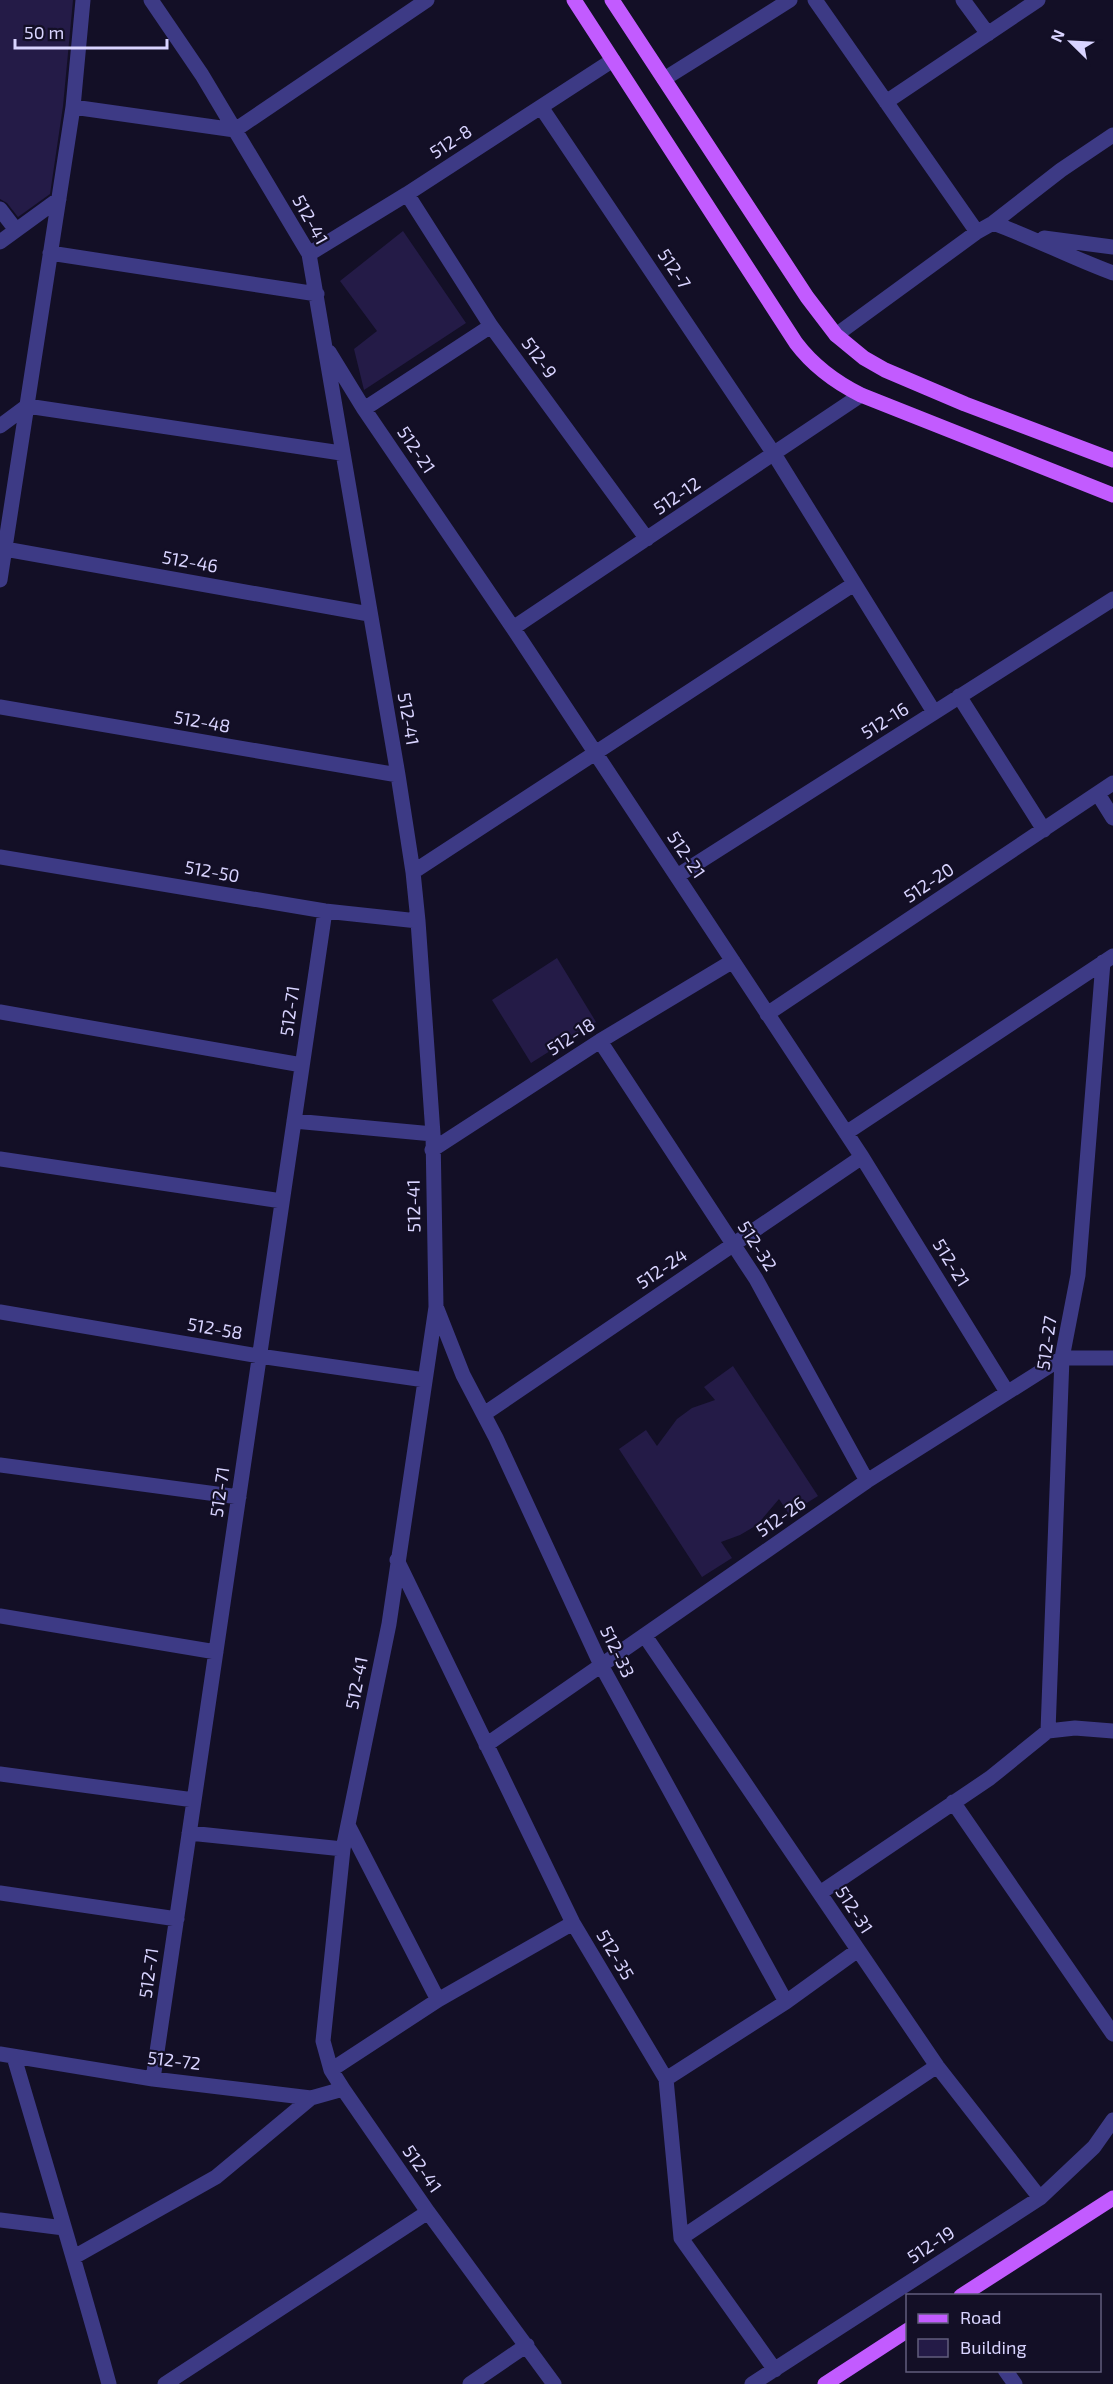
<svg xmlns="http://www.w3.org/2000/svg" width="1113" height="2384" viewBox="0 0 1113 2384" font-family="'Exo 2',sans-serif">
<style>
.building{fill:#241b47}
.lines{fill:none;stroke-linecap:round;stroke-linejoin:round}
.minor{stroke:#3d3a85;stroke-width:15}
.major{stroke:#c25bff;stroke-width:15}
.labels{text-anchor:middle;stroke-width:4.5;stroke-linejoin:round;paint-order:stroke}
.street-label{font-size:18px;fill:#d9d4ff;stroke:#130f26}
</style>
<rect width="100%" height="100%" fill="#130f26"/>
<path class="building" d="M0 0H73L63 106 50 194 18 217 7 203 0 199Z
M403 231 466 323 364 390 354 349 377 331 340 281Z
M557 958 596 1022 531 1063 492 1000Z
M733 1366 818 1496 789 1514 779 1499 757 1525 740 1535 721 1542 732 1558 702 1577 619 1449 646 1430 657 1446 677 1419 692 1408 715 1400 704 1387Z"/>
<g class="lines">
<path class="minor" d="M151 0 202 75 309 254 398 775 413 872 418 921 433 1134 436 1307 389 1624 343 1849 323 2041 331 2070 343 2089 428 2212 554 2384
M815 0 977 232
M963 0 988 34
M664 79 790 0
M886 102 1038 0
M73 107 235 130 427 0
M541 107 774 454 934 712
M407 194 491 326 647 539
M0 209 16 230
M993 223C1034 238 1072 258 1113 273
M1044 238 1113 247
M0 242 59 199
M50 253 317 294
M309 254 407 194 613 60
M836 335 977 232 993 223 1061 170 1113 135
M329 352 364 409 513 628 862 1157 1007 1392
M364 409 491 326
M0 426 27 406 341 453
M5 549 369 614
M0 580 73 107 83 0
M513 628 861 395
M959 696 1044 830
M0 707 398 775
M1098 794 1113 818
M0 857 325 911 418 921
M413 872 854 584
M677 876 1113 599
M0 1012 302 1065
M767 1014 1113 783
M600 1041 756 1279 867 1481
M294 1121 433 1134
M846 1133 1113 956
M432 1150 600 1041 733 961
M0 1159 282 1201
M437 1309 463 1375 496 1438 601 1665 786 2002
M0 1312 259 1356 425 1380
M484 1414 862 1157
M0 1465 239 1497
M397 1560 573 1923 666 2079 681 2238 775 2370
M0 1616 216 1652
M645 1636 937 2066 1040 2198
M1048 1731 1062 1358 1078 1275 1103 962
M486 1745 867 1481 1062 1358H1113
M0 1774 194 1800
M953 1802 1113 2034
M349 1827 438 2000
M189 1833 343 1849
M0 1893 177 1919
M820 1893 990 1778 1048 1731 1075 1728 1113 1731
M0 2054 153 2079 311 2098 343 2089
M14 2057C46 2166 79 2274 109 2384
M331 2070 438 2000 573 1923
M153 2079 325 911
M666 2079 786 2002 858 1950
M0 2220 64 2228
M681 2238 937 2066
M74 2257 216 2177 311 2098
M1005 2370 1015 2384
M165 2384 428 2212
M470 2384 527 2345
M752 2384 1040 2198 1094 2147 1113 2120"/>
<path class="major" d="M574 0 796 343C814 367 835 382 861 395L1113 495
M612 0 807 297 836 335 864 358 885 370 965 404 1113 460
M961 2296 1113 2198
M825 2384 908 2330"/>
</g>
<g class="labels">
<g class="street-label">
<text transform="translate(451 142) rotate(-33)" y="6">512-8</text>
<text transform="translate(310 220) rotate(61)" y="6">512-41</text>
<text transform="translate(674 269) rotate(56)" y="6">512-7</text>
<text transform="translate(539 358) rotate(54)" y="6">512-9</text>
<text transform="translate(416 450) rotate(56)" y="6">512-21</text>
<text transform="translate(677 496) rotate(-34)" y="6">512-12</text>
<text transform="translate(190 562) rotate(10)" y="6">512-46</text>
<text transform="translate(408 719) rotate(80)" y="6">512-41</text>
<text transform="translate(885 721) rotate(-32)" y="6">512-16</text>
<text transform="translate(202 722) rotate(10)" y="6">512-48</text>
<text transform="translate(686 855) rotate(56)" y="6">512-21</text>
<text transform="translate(212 872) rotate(10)" y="6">512-50</text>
<text transform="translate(929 883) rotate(-34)" y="6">512-20</text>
<text transform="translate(290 1011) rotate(-82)" y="6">512-71</text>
<text transform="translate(571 1037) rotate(-33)" y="6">512-18</text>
<text transform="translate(414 1206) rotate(-91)" y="6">512-41</text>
<text transform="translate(757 1246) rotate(57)" y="6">512-32</text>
<text transform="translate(951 1263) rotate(58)" y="6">512-21</text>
<text transform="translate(662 1269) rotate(-34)" y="6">512-24</text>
<text transform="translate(215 1329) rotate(10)" y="6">512-58</text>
<text transform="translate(1047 1343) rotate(-82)" y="6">512-27</text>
<text transform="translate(220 1492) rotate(-82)" y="6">512-71</text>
<text transform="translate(781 1517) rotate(-35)" y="6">512-26</text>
<text transform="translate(617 1652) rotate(64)" y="6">512-33</text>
<text transform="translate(357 1683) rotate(-79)" y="6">512-41</text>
<text transform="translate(854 1910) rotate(57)" y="6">512-31</text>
<text transform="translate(615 1955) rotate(59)" y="6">512-35</text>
<text transform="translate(149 1973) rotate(-82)" y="6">512-71</text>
<text transform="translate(174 2061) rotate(7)" y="6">512-72</text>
<text transform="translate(422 2169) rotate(55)" y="6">512-41</text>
<text transform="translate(931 2245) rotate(-33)" y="6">512-19</text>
</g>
</g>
<rect x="906" y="2294" width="195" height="78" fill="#130f26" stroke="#625e7d" stroke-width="1.5"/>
<rect x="918" y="2314" width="30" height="9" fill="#c25bff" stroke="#625e7d" stroke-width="1.5"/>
<text x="960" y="2324" font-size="18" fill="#d9d4ff">Road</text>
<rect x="918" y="2339" width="30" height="18" fill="#241b47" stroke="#625e7d" stroke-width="1.5"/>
<text x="960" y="2354" font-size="18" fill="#d9d4ff">Building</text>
<g transform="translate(1071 42) rotate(294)" stroke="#130f26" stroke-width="4.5" paint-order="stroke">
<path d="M0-4.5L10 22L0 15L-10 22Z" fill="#d9d4ff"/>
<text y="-9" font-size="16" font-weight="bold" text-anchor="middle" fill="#d9d4ff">N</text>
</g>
<path d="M15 39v9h152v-9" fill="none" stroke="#d9d4ff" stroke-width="3"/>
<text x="24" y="39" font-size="18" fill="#d9d4ff" stroke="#130f26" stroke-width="4.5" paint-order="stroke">50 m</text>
</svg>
